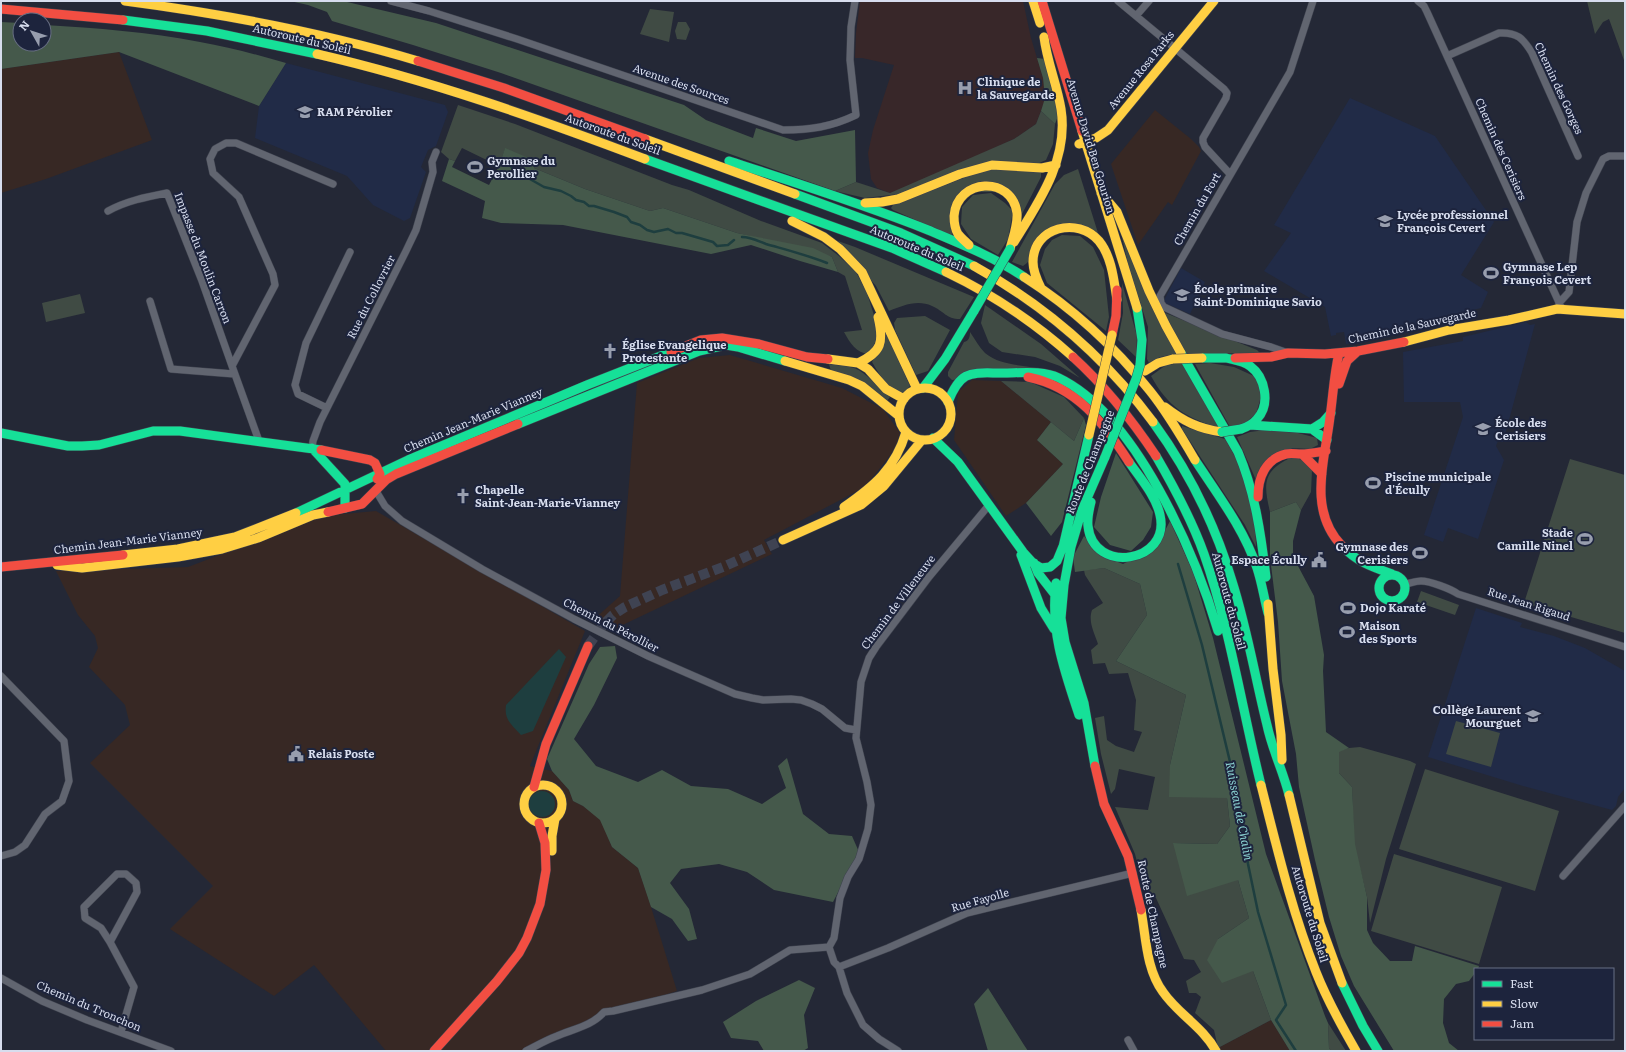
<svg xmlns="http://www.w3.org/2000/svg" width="1626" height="1052" viewBox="0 0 1626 1052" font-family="Literata,serif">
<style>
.commercial{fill:#372824}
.built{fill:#212b47}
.medical{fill:#382729}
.green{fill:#404b44}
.forest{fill:#45594b}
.water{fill:#1e3e3f}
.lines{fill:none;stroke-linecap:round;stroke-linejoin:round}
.stream{stroke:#1e3e3f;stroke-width:2.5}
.secondary-tunnel{stroke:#3f4352;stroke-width:10;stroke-dasharray:10 5;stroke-linecap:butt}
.street-casing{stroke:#3f434f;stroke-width:8}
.fast-casing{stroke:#3f434f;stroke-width:10}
.slow-casing{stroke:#3f434f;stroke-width:10}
.jam-casing{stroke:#3f434f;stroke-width:10}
.street{stroke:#616570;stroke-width:7}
.fast{stroke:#16e098;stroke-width:9}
.slow{stroke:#ffcf43;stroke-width:9}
.jam{stroke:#f24e42;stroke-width:9}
.fast-bridge-casing{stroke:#3f434f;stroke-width:10;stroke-linecap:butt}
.slow-bridge-casing{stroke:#3f434f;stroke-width:10;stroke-linecap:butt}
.fast-bridge{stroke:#16e098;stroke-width:9}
.slow-bridge{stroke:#ffcf43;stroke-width:9}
.labels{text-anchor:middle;stroke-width:4;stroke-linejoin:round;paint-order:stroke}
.street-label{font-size:11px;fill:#d7ddee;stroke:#1d243d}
.poi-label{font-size:11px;font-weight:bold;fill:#d7ddee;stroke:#1d243d;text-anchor:start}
.water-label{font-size:12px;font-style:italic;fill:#89cfcf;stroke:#1d243d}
</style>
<rect width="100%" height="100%" fill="#242836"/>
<path class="commercial" d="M119 52 152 140 46 179 1 193V69Z
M1155 110 1191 139 1199 147 1201 151 1172 205 1168 202 1138 245 1111 164Z
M730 355 842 388 883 409 900 433 895 449 865 487 764 540 772 554 612 630 593 620 620 596 637 383 699 358Z
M972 380 1001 381 1051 422 1037 440 1063 464 1026 503 1006 516 954 440 958 392Z
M376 511 585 631 530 766 552 771 569 790 573 801 583 806 601 820 612 847 638 868 647 894 677 991 626 1007 556 1036 527 1051H386L314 965 274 996 170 929 213 886 90 763 130 725 125 705 89 667 98 648 95 636 78 615 56 571 188 567 321 516Z
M1271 1020 1290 1051H1220L1218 1048Z"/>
<path class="built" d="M286 63 445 105 448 112 436 146 428 150 421 167 426 172 410 218 404 221 373 205 347 176 255 138 259 106Z
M1350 98 1435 136 1494 222 1461 275 1488 292 1481 308 1461 313 1455 317 1456 323 1346 344 1344 332 1336 333V335L1331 336 1325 307 1264 271 1291 233 1274 225Z
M1181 268 1205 282 1190 314 1163 302Z
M1526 322 1530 325 1535 324 1503 442 1498 441 1496 446 1504 460 1478 539 1448 528 1443 542 1424 535 1463 417 1460 402H1404L1403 352 1463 341V337Z
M1476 608 1522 623 1520 627 1554 636 1585 648 1625 671V788L1618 797 1616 806 1612 810 1523 786 1428 757Z"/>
<path class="medical" d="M860 1H1023L1031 38 1043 78 1046 98 1036 124 1014 139 909 187 890 193 877 188 871 179 868 153 873 130 894 65 862 58H855L856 33Z"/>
<path class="green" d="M1587 1H1625V63L1609 19 1603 22 1595 34Z
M650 9 674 12 669 42 640 34Z
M678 22H686L690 29 686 40 677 39 675 31Z
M458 105 515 124 672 185 689 190 761 221 822 243 839 256 856 272 867 293 878 328V337L869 354C856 353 850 343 844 332L862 330 845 276 838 272 832 257 782 243 737 233 663 208 650 211 585 189 534 168 536 161 505 149 499 166 462 148 455 161 449 159 441 152Z
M1041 111 1055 124 1053 144 1046 160 1037 164 1013 163 908 193 865 198 835 191 856 182 890 193 1014 139 1036 124Z
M987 169 1041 171V177L1022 214 1011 192H959L952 236 893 210 891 208 893 205Z
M1078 169 1098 233 1049 229 1027 263 1023 266 1012 262 1055 184 1064 175Z
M991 193 1005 203 1013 211 1008 239 998 255 971 239 961 224 962 207 973 195Z
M1119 224 1180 354C1168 355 1159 356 1149 363L1147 359 1148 327 1128 264Z
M1062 235 1080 236 1093 247 1104 270 1109 317 1106 331 1047 283 1040 265 1045 249 1052 240Z
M838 241 855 247 974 297 960 319C946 319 944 311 932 306 917 299 902 306 889 311L876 286Z
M1122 283 1137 336 1136 357 1118 340 1123 313Z
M80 294 85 313 46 322 42 303Z
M985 305 1041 344 1080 378 1060 366 1035 357 1002 352 989 343 981 323Z
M1163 312 1257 350 1260 353 1186 354Z
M925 316 950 330 928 371 916 375 895 330 894 323 897 318Z
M970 332C975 339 979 347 985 353 1000 366 1025 365 1043 369L952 380 948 376V372L964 342C969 341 970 337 970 332Z
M887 335 910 386 903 394C886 387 881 377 872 362Z
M1183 363 1220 428C1186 418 1168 407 1151 376L1166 365Z
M1210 363 1234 367 1256 377 1262 393 1256 414 1245 423 1230 427 1195 364Z
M829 364C840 366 854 365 863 373 873 380 880 389 890 397L887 401 831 371Z
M1001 381 1030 382 1064 397 1084 418 1074 441Z
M1182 426 1225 439 1240 465 1255 512 1256 547 1245 525 1182 429Z
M1265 430 1298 433 1317 438 1318 445 1310 449 1292 448 1256 480 1237 437 1250 432Z
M1292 457 1306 461 1312 470 1311 492 1301 510 1296 502 1270 512C1263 482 1263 471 1292 457Z
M1570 459 1625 475V633L1524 603Z
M1104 568 1140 584 1147 615 1116 661 1186 695 1170 765 1227 798 1230 826 1217 844 1174 843 1238 880 1249 918 1218 939 1253 971 1271 1020 1218 1048 1214 1030 1195 1013 1201 997 1196 993H1189L1186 981 1201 972 1194 960 1184 959 1156 898 1146 896 1135 854 1115 807 1148 810 1155 777 1119 769 1115 789 1111 794 1101 754 1095 718 1104 716 1107 740 1116 746 1134 752 1142 732 1134 730 1136 700 1128 673 1109 674 1105 663 1093 664 1091 650 1098 644C1094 632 1088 622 1092 610L1103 603 1085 575 1084 570Z
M1421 591 1459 605 1455 615 1417 602Z
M1456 721 1500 733 1491 767 1446 754Z
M1360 747 1410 761 1416 764 1386 859 1370 923 1367 897 1354 844 1352 787 1339 773V751L1349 748Z
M1425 769 1559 811 1535 891 1399 849Z
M1394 854 1502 887 1479 964 1371 931Z
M1328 1023 1346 1051H1331L1329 1048Z"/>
<path class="forest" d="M290 1H343L436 23 684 105 706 120 753 138 756 128 796 141 855 130 856 182 835 191 501 73 413 45 332 21 327 12 308 5Z
M1 22 20 23V44H44L45 25C96 28 149 32 200 42 229 47 258 55 286 63L259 106 119 52 1 69Z
M1037 58 1045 59 1059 113 1055 124 1041 111 1045 98 1043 78Z
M505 148 536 161 534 168 585 189 650 211 663 208 737 233 813 248 832 257 838 272 800 261 751 245 711 254 563 225 501 223 482 218 485 201 442 181 449 159 455 161 452 167 489 185 499 166Z
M1084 418 1086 425 1062 522 1051 536 1026 503 1063 464 1037 440 1051 422 1074 441Z
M1116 453 1153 512 1151 527 1143 540 1131 551 1110 545 1094 527 1101 497Z
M1296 502 1301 510 1293 541V564L1298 566 1314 596 1324 655 1323 671 1326 732 1349 748 1339 752V773L1352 787 1355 844 1367 897V930L1373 943 1390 961H1412L1415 946 1479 966 1478 969H1475V973L1469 981 1456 984 1444 999 1443 1023 1449 1043 1459 1051H1394L1354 986 1341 956 1329 917 1315 860 1299 787 1296 754 1282 681 1278 622 1270 557V512Z
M1170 521 1193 572 1213 638 1266 854 1325 1016 1328 1023 1329 1048 1331 1051H1290L1271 1020 1253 971 1222 983 1207 960 1218 939 1249 918 1238 880 1187 896 1173 843 1217 844 1230 826 1227 798 1169 797 1170 765 1186 695 1116 661 1147 615 1140 584 1104 568 1075 572 1073 557 1084 536 1103 556 1123 564 1157 546Z
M615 646 617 658 594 705 574 739 596 766 638 782 662 770 691 786 728 789 762 804 786 788 778 766 787 758 803 814 829 834 852 836 859 852 833 902 774 890 747 872 719 864 681 869 670 883 689 909 697 939 688 941 672 919 651 907 638 868 612 847 600 820 583 806 573 801 569 790 552 771 547 759 589 664 600 647Z
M799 980 815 988 804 1015 808 1048 803 1051H764L758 1041 731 1038 723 1022 756 1001Z
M988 988 1024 1045 1028 1051H988L974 1004Z"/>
<path class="water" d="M559 649 566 657 533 731 521 735C511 724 504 720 506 705Z
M529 804a13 13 0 1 1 26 0a13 13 0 1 1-26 0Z"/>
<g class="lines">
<path class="stream" d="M502 163H508L514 170 544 187 561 191 571 196 576 200 584 202 589 206H594L614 212 627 217 631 222 640 225 647 230 654 232 668 229 676 233H682L713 242 717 246 728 245 734 240
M742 237C751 237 758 241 766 244 787 250 807 255 827 263
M1178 564 1202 645 1237 791 1248 864 1258 912 1286 1005 1276 1020 1296 1051"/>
<path class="secondary-tunnel" d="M588 646 603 625 613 615 625 607 662 590 723 567 783 540"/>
<defs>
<path id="street" d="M391 1 429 11 517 39 783 130C810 130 831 127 856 115L850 60 851 27 855 1
M1118 1 1224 89 1227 93 1226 98 1203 138V142L1205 147 1230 174
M1418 1 1424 6 1427 12 1562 309
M1136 16 1149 1
M1447 56 1499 33C1517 32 1523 38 1532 53L1578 156
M108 211C126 201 146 197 167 193L202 281 232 366
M150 301 171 369 234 374
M1559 303 1569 292 1577 222 1586 193 1603 159 1609 156H1625
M1288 353 1271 347 1222 334 1164 307 1161 303 1160 296 1290 72 1313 1
M327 408 298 394 295 385 306 343 350 252
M259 441 232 366 275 285 273 274 239 197 213 173 210 159 215 149 226 143H236L333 184
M312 448 313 441 320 422 406 251 416 230 433 172 432 162 436 152
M376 491 385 506 402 521 482 569 574 619 648 656 735 694 752 698 763 700 791 699 801 700 812 704 822 709 845 728 856 730
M1405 584C1411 583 1416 581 1421 581 1430 581 1451 589 1458 594L1625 647
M1 676 64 741 69 781 62 801 45 814 25 845 15 852 1 856
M1563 876 1625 806
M110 942 101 928 85 918 84 907 117 874H126L136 883 137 892 110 942 134 987 121 1032
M839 967 888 948 967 913 1133 873
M1 978 42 1001 87 1020 171 1051
M1128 1040 1134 1051
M526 1051C536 1046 546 1040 557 1036 573 1029 592 1026 604 1012L613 1011 702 990 750 974 790 950 829 947
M898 1051 879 1039 863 1025 847 993 839 967 834 962 829 947 834 938 840 898 848 877 859 859 868 829 871 805 867 782 856 738 861 682 869 658 876 647 929 577 989 505"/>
<path id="fast" d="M123 20 207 31 317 54
M645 159 853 234 892 248 946 272
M729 161C796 183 863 204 928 230 961 244 994 257 1024 277
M795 194 901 233 974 266
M1137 308 1142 340 1140 365
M1181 353 1238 452C1255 492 1261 534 1266 577
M1202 358H1226
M1226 358C1234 360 1243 361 1250 366 1265 377 1271 404 1257 419 1253 424 1247 427 1241 429
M923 388 945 359 974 311
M948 402C961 369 971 373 1002 373 1021 373 1042 370 1059 378 1136 415 1195 553 1218 631
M1153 422C1188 470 1215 524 1232 581 1247 628 1255 677 1267 725 1272 749 1283 771 1289 795
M518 424 699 351 726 345 738 347 785 361
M1250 425 1312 429 1327 440
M1312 429 1323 422 1331 413
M1 433 68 446H82L99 445 153 431H180L321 450
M933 438 958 462 1023 552 1033 563 1041 568 1050 567 1057 561 1064 544
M312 448 345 484V508
M1156 456C1174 487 1192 520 1204 554 1230 628 1242 709 1261 785
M1195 460C1218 495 1244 529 1257 568 1262 583 1264 598 1268 613
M1091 502C1089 510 1087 518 1088 526 1093 575 1171 563 1160 515 1156 496 1140 478 1129 462
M296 513 408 460 587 385 671 352
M1342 546C1357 562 1372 567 1392 574
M1063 547 1089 435
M1021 555 1041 608 1054 629
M1034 563 1038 573 1056 596
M1379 588a13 13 0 1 1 26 0a13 13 0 1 1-26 0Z
M1056 583C1050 631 1064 670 1079 715
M1095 766 1084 703 1065 642 1061 618 1064 585 1071 547 1082 510 1105 457
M1342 983 1363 1026 1378 1051"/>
<path id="slow" d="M125 1C224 14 322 32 418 61
M1033 1 1040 23
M317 54C429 80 537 118 645 159
M1082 131 1137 308
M645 139 795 194
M1079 144 1096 138 1108 130 1214 1
M1101 193 1117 212 1149 291 1166 326 1181 353
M865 203 882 202 898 199 960 174 992 165 1042 168 1056 165
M792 221 824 237 840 249 862 272 917 389
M1014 242C1039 202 1069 159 1061 109 1057 84 1047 62 1044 37
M969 245C966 242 961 238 958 234 955 229 954 222 954 216 957 178 1012 175 1017 213 1018 225 1013 237 1010 249
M974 266C1046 306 1104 356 1153 422
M946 272C992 294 1034 322 1073 357
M1024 277C1071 307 1115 347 1150 391 1167 412 1181 436 1195 460
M1041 288C1037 280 1033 271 1033 262 1033 227 1078 216 1099 241 1112 257 1114 281 1117 300
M1404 342 1449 330 1509 320 1557 309 1625 314
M828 359 858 363 868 369 886 389 904 399
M785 361 849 380 862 386 899 416
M858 363C882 352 884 342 878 317
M1145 371 1158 363 1173 359
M899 414a26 26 0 1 1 52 0a26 26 0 1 1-52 0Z
M1165 407C1183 421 1199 429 1222 432
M844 507C874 486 895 469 906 432
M783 540 861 505 884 486 922 440
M123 555 178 549 235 537 296 513
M57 565 82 568 178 557 222 549 258 538 313 515 328 512
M1268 604 1273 669 1281 735 1282 760
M524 804a19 19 0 1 1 38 0a19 19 0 1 1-38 0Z
M1261 785C1277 848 1292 912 1316 972 1327 1000 1341 1025 1356 1051
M1289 795 1320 923 1342 983
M552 851V836L555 819
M1141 910C1146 937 1146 969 1163 992 1178 1014 1203 1027 1216 1051"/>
<path id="jam" d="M1042 1 1082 131
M1 9 123 20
M418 61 504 88 645 139
M1112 335 1116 316 1117 290
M671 352 701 340 722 338 759 344 807 357 828 359
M1339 353C1334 374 1333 396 1330 417 1325 460 1307 510 1342 546
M1073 357C1105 386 1132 420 1156 456
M1235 358 1271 357 1288 353 1325 354 1358 351 1404 342
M1028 377C1077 387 1103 422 1129 462
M1339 384 1347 361 1358 351
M321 450 370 460 375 463 380 474 377 479
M1303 455 1322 474
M1258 497C1258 478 1265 459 1286 454 1291 453 1296 454 1301 454 1310 454 1318 452 1326 451
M328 512 362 504 386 480 396 474 518 424
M1 567 123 555
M1095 766 1104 804 1128 856 1141 910
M534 787 546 744 588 646
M434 1051 497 981 519 953 527 938 540 904 546 870 545 843 539 823"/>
</defs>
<use href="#street" class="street-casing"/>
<use href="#fast" class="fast-casing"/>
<use href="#slow" class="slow-casing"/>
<use href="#jam" class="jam-casing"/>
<use href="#street" class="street"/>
<use href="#fast" class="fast"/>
<use href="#slow" class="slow"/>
<use href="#jam" class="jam"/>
<defs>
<path id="fast-bridge" d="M974 311 1010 249
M1222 432 1241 429
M1105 457 1136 379 1140 365"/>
<path id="slow-bridge" d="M1173 359 1202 358
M1089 435 1112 335"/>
</defs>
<use href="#fast-bridge" class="fast-bridge-casing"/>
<use href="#slow-bridge" class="slow-bridge-casing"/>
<use href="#fast-bridge" class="fast-bridge"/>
<use href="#slow-bridge" class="slow-bridge"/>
</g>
<defs>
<symbol id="hospital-bare" viewBox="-9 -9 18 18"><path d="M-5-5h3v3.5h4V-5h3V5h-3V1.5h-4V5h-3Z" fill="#989eae" stroke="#1d243d" stroke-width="2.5" paint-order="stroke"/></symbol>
<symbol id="school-bare" viewBox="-9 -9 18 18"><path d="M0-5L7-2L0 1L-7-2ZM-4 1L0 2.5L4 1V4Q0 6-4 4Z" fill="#989eae" stroke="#1d243d" stroke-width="2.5" paint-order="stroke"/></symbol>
<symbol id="stadium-bare" viewBox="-9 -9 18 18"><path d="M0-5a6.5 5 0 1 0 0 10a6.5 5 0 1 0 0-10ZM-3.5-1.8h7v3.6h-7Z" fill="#989eae" stroke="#1d243d" stroke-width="2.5" paint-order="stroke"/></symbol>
<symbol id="church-bare" viewBox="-9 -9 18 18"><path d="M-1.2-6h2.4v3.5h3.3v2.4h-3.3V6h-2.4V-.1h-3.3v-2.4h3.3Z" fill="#989eae" stroke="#1d243d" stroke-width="2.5" paint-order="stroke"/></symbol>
<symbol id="civic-bare" viewBox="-9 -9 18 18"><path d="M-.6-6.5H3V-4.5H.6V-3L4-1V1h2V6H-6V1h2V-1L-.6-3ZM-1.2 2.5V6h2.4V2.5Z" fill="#989eae" stroke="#1d243d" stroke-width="2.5" paint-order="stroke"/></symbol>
</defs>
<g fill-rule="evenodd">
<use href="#hospital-bare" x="954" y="77" width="22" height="22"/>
<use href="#school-bare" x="294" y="101" width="22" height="22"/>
<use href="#stadium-bare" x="464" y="156" width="22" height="22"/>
<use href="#school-bare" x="1374" y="210" width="22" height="22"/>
<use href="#stadium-bare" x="1480" y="262" width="22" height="22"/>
<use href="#school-bare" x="1171" y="284" width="22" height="22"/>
<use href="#church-bare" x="599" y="340" width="22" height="22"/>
<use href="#school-bare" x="1472" y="418" width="22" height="22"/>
<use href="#stadium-bare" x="1362" y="472" width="22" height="22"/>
<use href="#church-bare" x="452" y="485" width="22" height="22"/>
<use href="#stadium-bare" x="1574" y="528" width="22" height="22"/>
<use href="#stadium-bare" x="1409" y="542" width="22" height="22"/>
<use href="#civic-bare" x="1308" y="549" width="22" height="22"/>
<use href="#stadium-bare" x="1337" y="597" width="22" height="22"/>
<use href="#stadium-bare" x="1336" y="621" width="22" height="22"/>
<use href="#school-bare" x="1522" y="705" width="22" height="22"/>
<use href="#civic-bare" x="285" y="743" width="22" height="22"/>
</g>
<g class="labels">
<g class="street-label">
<text transform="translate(302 39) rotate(13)" y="4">Autoroute du Soleil</text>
<text transform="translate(1141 70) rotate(-51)" y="4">Avenue Rosa Parks</text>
<text transform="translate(681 84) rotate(19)" y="4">Avenue des Sources</text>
<text transform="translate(1559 88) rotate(65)" y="4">Chemin des Gorges</text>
<text transform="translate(613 134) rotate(20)" y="4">Autoroute du Soleil</text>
<text transform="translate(1091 146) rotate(73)" y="4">Avenue David Ben Gourion</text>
<text transform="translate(1501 149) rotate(66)" y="4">Chemin des Cerisiers</text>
<text transform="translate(1197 209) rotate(-60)" y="4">Chemin du Fort</text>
<text transform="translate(917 248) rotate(23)" y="4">Autoroute du Soleil</text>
<text transform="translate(203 258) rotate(69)" y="4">Impasse du Moulin Carron</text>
<text transform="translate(371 297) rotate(-63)" y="4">Rue du Collovrier</text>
<text transform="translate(1412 326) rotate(-12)" y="4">Chemin de la Sauvegarde</text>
<text transform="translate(473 420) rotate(-23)" y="4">Chemin Jean-Marie Vianney</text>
<text transform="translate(1090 462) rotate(-68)" y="4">Route de Champagne</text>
<text transform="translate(128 541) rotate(-7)" y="4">Chemin Jean-Marie Vianney</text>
<text transform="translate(1229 601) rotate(75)" y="4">Autoroute du Soleil</text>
<text transform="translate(898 602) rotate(-53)" y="4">Chemin de Villeneuve</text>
<text transform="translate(1529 604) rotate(18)" y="4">Rue Jean Rigaud</text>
<text transform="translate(611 625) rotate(27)" y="4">Chemin du Pérollier</text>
<text transform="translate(980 900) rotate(-16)" y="4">Rue Fayolle</text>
<text transform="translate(1153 914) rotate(78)" y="4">Route de Champagne</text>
<text transform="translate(1310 914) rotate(73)" y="4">Autoroute du Soleil</text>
<text transform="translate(89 1006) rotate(23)" y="4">Chemin du Tronchon</text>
</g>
<g class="poi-label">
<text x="977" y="86">Clinique de<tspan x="977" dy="13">la Sauvegarde</tspan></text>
<text x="317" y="116">RAM Pérolier</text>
<text x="487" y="165">Gymnase du<tspan x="487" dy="13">Perollier</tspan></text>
<text x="1397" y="219">Lycée professionnel<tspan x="1397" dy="13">François Cevert</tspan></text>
<text x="1503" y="271">Gymnase Lep<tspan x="1503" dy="13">François Cevert</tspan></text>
<text x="1194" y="293">École primaire<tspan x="1194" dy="13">Saint-Dominique Savio</tspan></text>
<text x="622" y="349">Église Evangelique<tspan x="622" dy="13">Protestante</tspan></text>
<text x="1495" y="427">École des<tspan x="1495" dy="13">Cerisiers</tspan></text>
<text x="1385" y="481">Piscine municipale<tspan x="1385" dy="13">d'Écully</tspan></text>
<text x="475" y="494">Chapelle<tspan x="475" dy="13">Saint-Jean-Marie-Vianney</tspan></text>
<text x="1573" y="537" text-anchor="end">Stade<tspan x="1573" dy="13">Camille Ninel</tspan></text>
<text x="1408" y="551" text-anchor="end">Gymnase des<tspan x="1408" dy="13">Cerisiers</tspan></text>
<text x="1307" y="564" text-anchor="end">Espace Écully</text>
<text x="1360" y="612">Dojo Karaté</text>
<text x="1359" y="630">Maison<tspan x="1359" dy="13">des Sports</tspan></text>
<text x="1521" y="714" text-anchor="end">Collège Laurent<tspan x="1521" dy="13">Mourguet</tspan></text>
<text x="308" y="758">Relais Poste</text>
</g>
<g class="water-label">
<text transform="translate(1239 811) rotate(79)" y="4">Ruisseau de Chalin</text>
</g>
</g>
<rect width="1626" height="1052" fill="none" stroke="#d7ddee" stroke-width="4"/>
<rect x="1474" y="968" width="140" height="72" fill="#1d243d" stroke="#676e84"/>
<rect x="1482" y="981" width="20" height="6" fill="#16e098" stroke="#676e84"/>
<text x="1510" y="988" font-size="12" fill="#d7ddee">Fast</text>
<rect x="1482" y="1001" width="20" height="6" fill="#ffcf43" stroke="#676e84"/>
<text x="1510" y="1008" font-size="12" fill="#d7ddee">Slow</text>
<rect x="1482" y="1021" width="20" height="6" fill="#f24e42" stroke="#676e84"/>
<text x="1510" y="1028" font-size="12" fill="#d7ddee">Jam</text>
<g transform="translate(32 32) rotate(309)"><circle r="19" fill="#1d243d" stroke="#676e84"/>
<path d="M0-3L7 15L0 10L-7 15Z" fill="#989eae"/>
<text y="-6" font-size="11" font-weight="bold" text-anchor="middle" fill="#d7ddee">N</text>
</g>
</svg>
